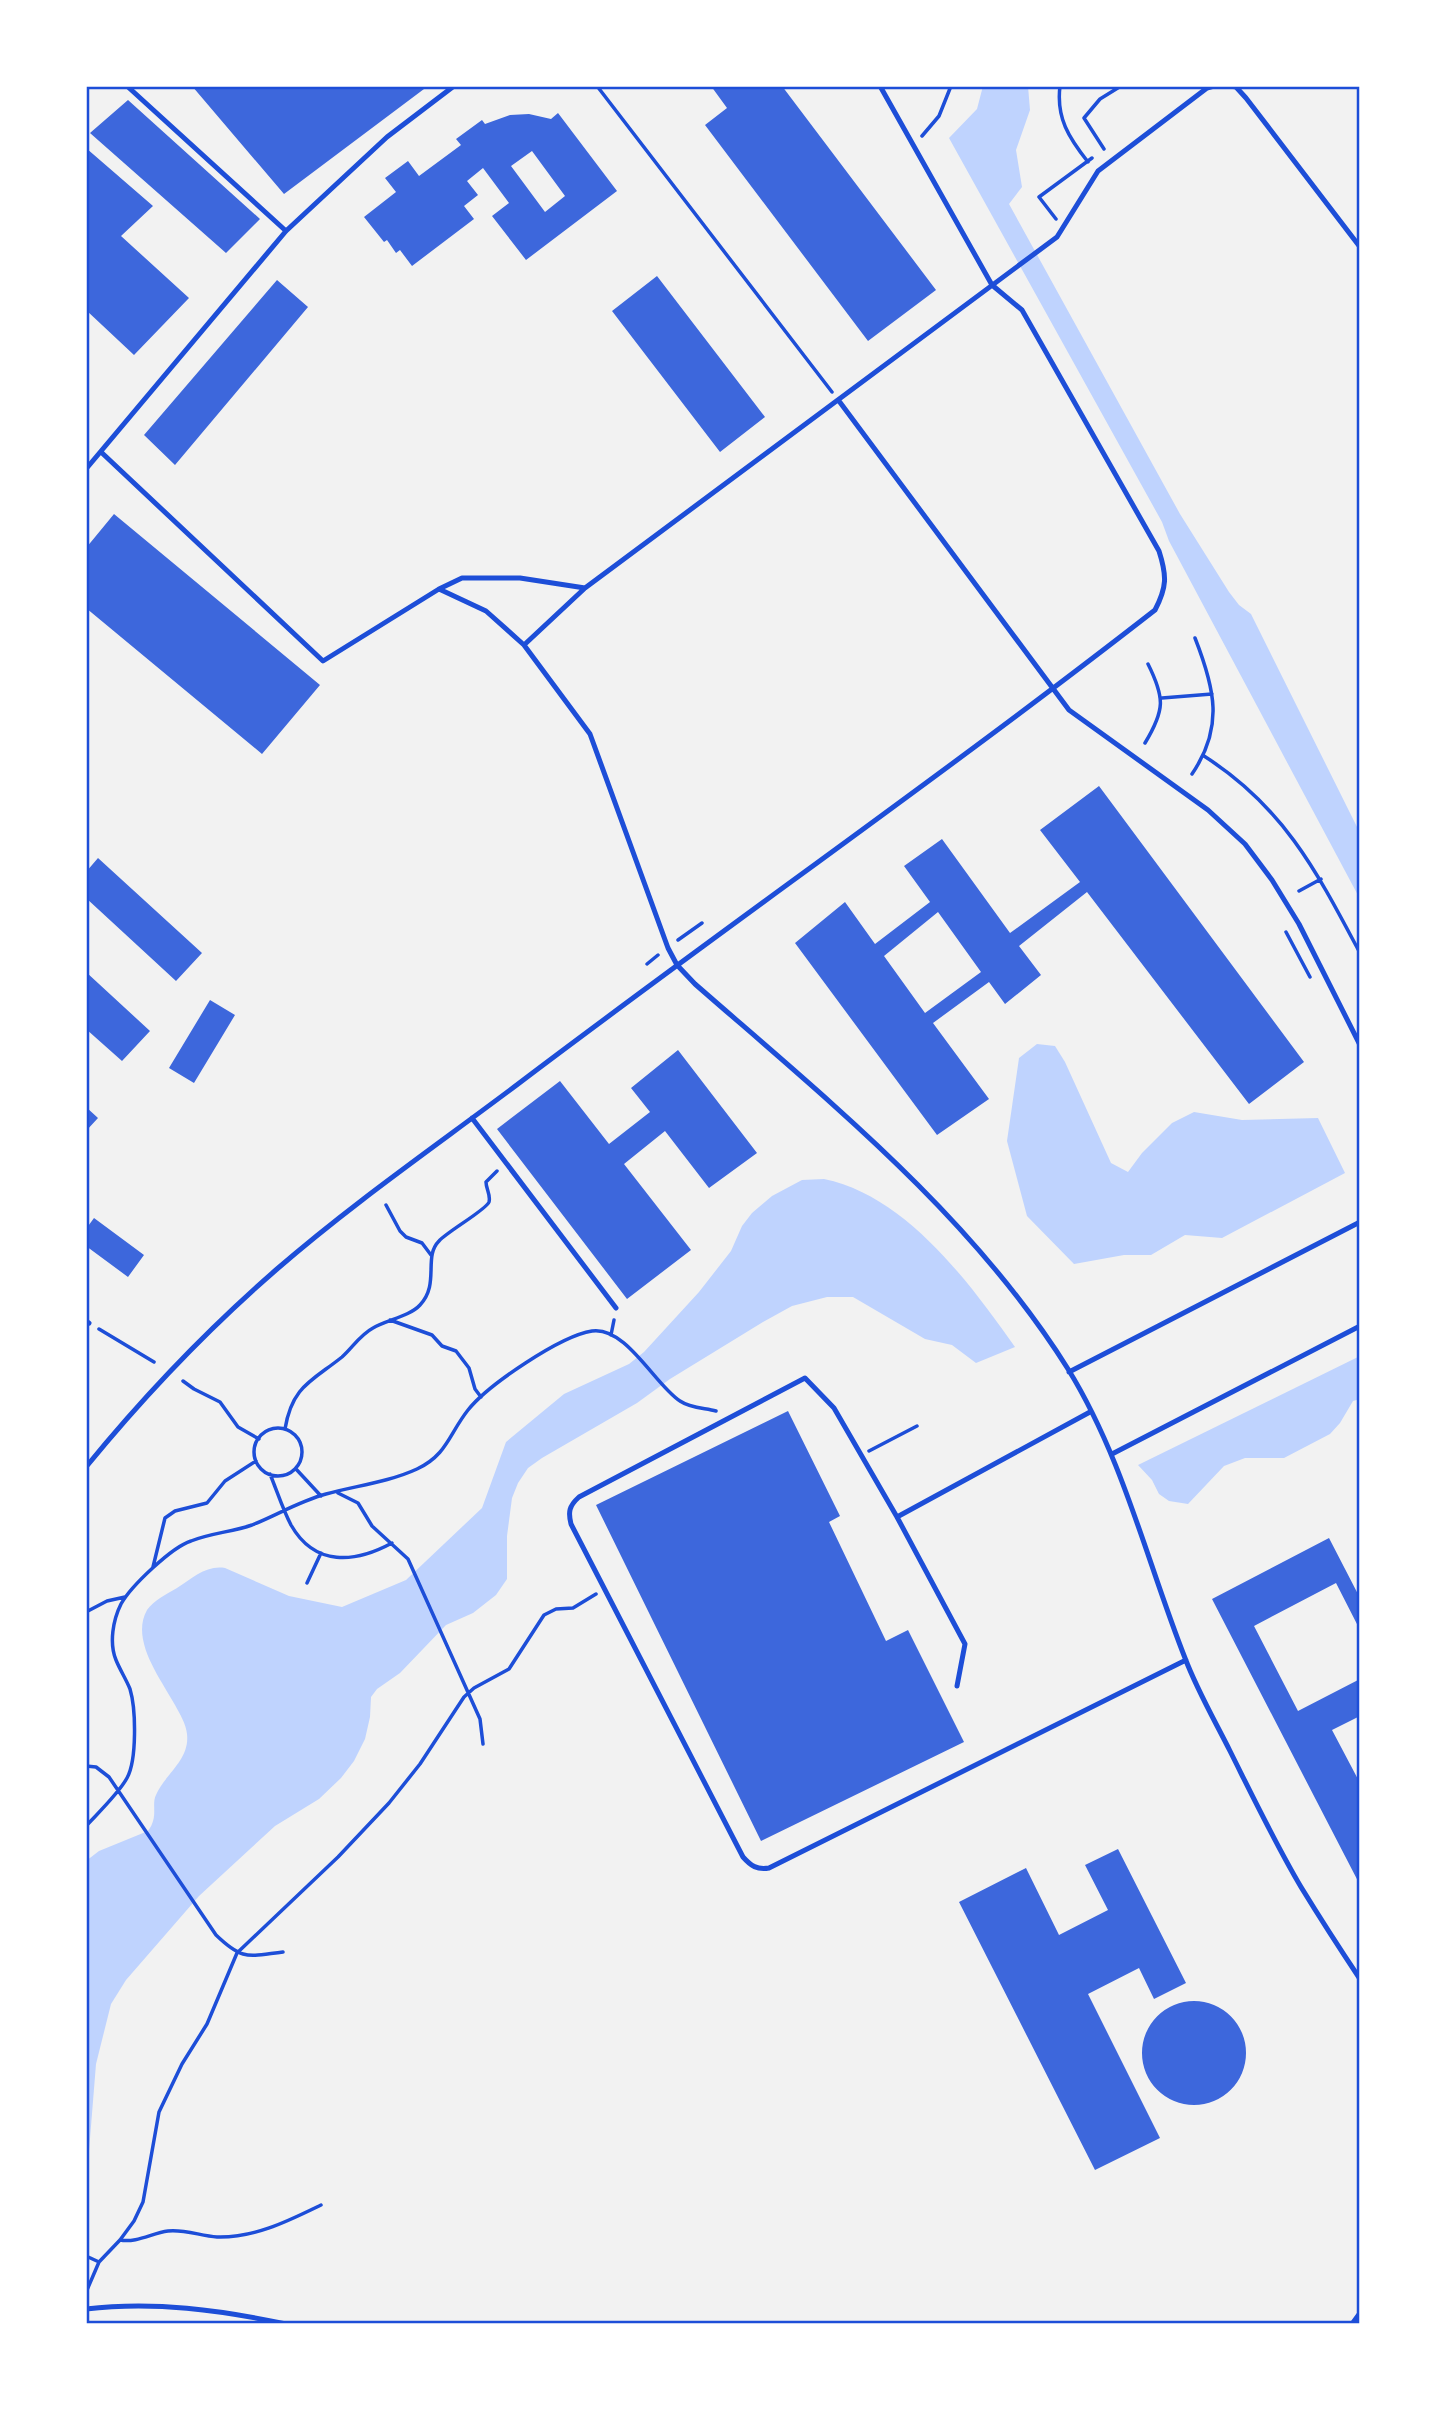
<svg xmlns="http://www.w3.org/2000/svg" width="1446" height="2410" viewBox="0 0 1446 2410" font-family="Ubuntu,sans-serif">
<style>
.water{fill:#bfd3fe}
.building{fill:#3d67dc;fill-rule:evenodd}
.lines{fill:none;stroke-linecap:round;stroke-linejoin:round}
.path{stroke:#1d4ed8;stroke-width:3.5}
.service{stroke:#1d4ed8;stroke-width:5}
.neatline{fill:none;stroke:#1d4ed8;stroke-width:2.5}
</style>
<rect width="100%" height="100%" fill="#f2f2f2"/>
<path class="water" d="M983 86H1028L1030 110 1016 150 1022 187 1009 204 1180 514 1229 592 1239 605 1251 614 1360 833V899L1169 541 1162 522 949 138 977 109Z
M1037 1044 1055 1046 1065 1062 1111 1163 1128 1172 1142 1153 1172 1123 1194 1112 1242 1120 1318 1118 1345 1173 1222 1238 1185 1235 1151 1255H1124L1074 1264 1027 1216 1007 1141 1019 1058Z
M824 1179C906 1196 969 1282 1015 1347L976 1363 952 1345 925 1339 853 1297H827L792 1306 763 1322 670 1379 637 1403 542 1458 528 1468 518 1483 512 1498 507 1536V1579L496 1595 473 1613 446 1625 400 1673 377 1689 371 1697 370 1717 365 1739 354 1761 341 1778 319 1799 275 1826 199 1896 126 1980 111 2004 96 2064 86 2188V1861L99 1851 148 1831C159 1816 151 1805 156 1795 165 1774 190 1760 187 1734 186 1724 180 1714 175 1705 161 1679 130 1640 147 1610 154 1600 167 1594 177 1588 193 1578 206 1565 225 1568L289 1596 342 1607 406 1580 482 1508 506 1442 564 1394 629 1364 644 1352 699 1292 731 1251 742 1226 752 1213 772 1196 802 1180Z
M1360 1356V1399L1353 1401 1340 1423 1330 1434 1284 1458H1245L1224 1466 1188 1504 1169 1501 1159 1494 1152 1480 1138 1465Z"/>
<path class="building" d="M192 86H428L284 194Z
M711 86H782L936 290 868 341 705 125 727 108Z
M128 100 260 219 226 253 90 133Z
M558 113 617 191 526 260 492 216 509 203 483 168 467 181 478 195 464 206 474 219 412 266 400 250 396 253 387 240 384 242 364 217 396 192 385 178 408 161 419 176 461 145 456 139 482 120 485 124 510 115 529 114 551 119ZM532 151 565 196 545 212 511 166Z
M86 148 153 206 121 236 189 298 134 355 86 310Z
M657 276 765 417 720 452 612 311Z
M277 280 308 307 175 465 144 435Z
M114 514 320 685 262 754 86 608V548Z
M1099 786 1304 1062 1249 1104 1087 892 1019 946 1041 975 1005 1004 989 982 933 1023 989 1099 937 1135 795 943 845 902 875 944 930 902 904 866 942 839 1010 933 1080 882 1040 830ZM938 912 981 972 925 1013 884 956Z
M98 858 202 953 176 981 86 898V872Z
M86 972 150 1031 122 1061 86 1029Z
M210 1000 235 1015 194 1083 169 1068Z
M678 1050 757 1153 709 1188 665 1131 624 1164 691 1250 627 1299 497 1129 560 1081 609 1144 650 1112 631 1088Z
M86 1107 98 1118 86 1131Z
M94 1218 144 1255 128 1277 86 1246V1229Z
M788 1411 840 1516 829 1522 886 1641 908 1630 964 1742 761 1841 596 1505Z
M1329 1538 1360 1598V1630L1336 1583 1254 1626 1298 1711 1360 1679V1716L1332 1730 1360 1783V1885L1212 1599Z
M1118 1849 1186 1983 1154 1999 1139 1968 1088 1994 1160 2138 1095 2170 959 1902 1026 1868 1059 1935 1108 1910 1085 1865Z
M1142 2053a52 52 0 1 1 104 0a52 52 0 1 1-104 0Z"/>
<g class="lines">
<path class="path" d="M597 86 832 392
M1060 86C1056 118 1069 138 1088 162
M922 136 939 116 951 86
M1104 149 1084 118 1100 99 1121 86
M1056 219 1039 197 1092 158
M1162 698 1212 694
M1145 743C1165 710 1165 698 1148 664
M1204 756C1284 807 1317 872 1360 953
M1192 774C1224 727 1215 689 1195 638
M1299 891 1321 879
M1286 932 1310 977
M678 940 702 923
M647 964 658 955
M386 1205 400 1231 406 1237 422 1243 431 1255
M390 1320 432 1335 442 1346 456 1351 469 1368 475 1389 481 1397
M99 1329 154 1362
M611 1335 614 1320
M183 1381 194 1389 220 1402 238 1427 259 1439
M254 1452a24 24 0 1 1 48 0a24 24 0 1 1-48 0Z
M285 1429C292 1386 312 1381 342 1357 353 1347 360 1335 373 1328 387 1320 410 1316 420 1305 440 1284 423 1257 439 1241 448 1231 486 1210 489 1202 491 1195 486 1189 486 1182L497 1171
M869 1451 917 1426
M296 1469 321 1496
M270 1474C277 1491 283 1510 291 1525 315 1567 355 1563 392 1543
M338 1493 358 1503 372 1526 408 1559 480 1719 483 1744
M153 1567 165 1518 175 1511 207 1503 225 1481 256 1461
M307 1583 321 1553
M86 1612 107 1601 125 1597
M86 1766 96 1767 109 1777 216 1935C243 1961 248 1956 283 1952
M86 1826C98 1813 119 1793 127 1778 137 1760 136 1709 130 1689 126 1679 120 1670 116 1660 109 1643 113 1620 121 1604 131 1586 172 1547 191 1541 211 1533 232 1532 252 1525 277 1515 300 1501 326 1494 355 1486 389 1482 417 1469 447 1455 449 1434 468 1410 488 1385 560 1336 592 1331 626 1326 655 1385 680 1401 690 1408 704 1408 716 1411
M120 2240C137 2243 152 2233 168 2231 184 2229 201 2236 217 2237 255 2238 288 2221 321 2205
M86 2256 99 2262
M87 2290 99 2262 120 2240 134 2221 143 2202 159 2112 182 2064 207 2024 237 1953 338 1857 389 1803 420 1764 464 1697 474 1688 509 1669 544 1615 556 1609 573 1608 596 1594"/>
<path class="service" d="M127 86 286 231
M1231 86 1236 87 1246 98 1360 247
M839 401 1069 710 1208 810 1245 844 1272 880 1299 924 1360 1045
M101 452 323 661 439 589 486 611 524 645 590 734 668 948 677 965 695 984C830 1102 972 1216 1068 1369 1123 1458 1147 1562 1185 1658 1197 1690 1215 1721 1230 1751 1253 1797 1275 1843 1301 1887 1320 1918 1340 1949 1360 1979
M86 469 286 231 387 137 454 86
M439 589 462 578H520L585 588 1057 237 1098 171 1207 88 1214 86
M524 645 585 588
M472 1118 616 1308
M86 1321 89 1323
M1069 1372 1360 1222
M1112 1454 1360 1326
M86 1467C144 1396 208 1329 277 1269 353 1203 437 1145 518 1084 729 924 946 773 1155 610 1167 587 1167 576 1159 551L1022 310 992 285 880 86
M897 1517 1090 1412
M957 1686 965 1644 897 1517 834 1408 805 1378 579 1497C569 1506 568 1512 571 1524L743 1857C751 1866 757 1870 769 1868L1186 1660
M86 2309C154 2301 220 2310 286 2324
M1352 2324 1360 2313"/>
</g>
<rect width="1446" height="2410" fill="none" stroke="#ffffff" stroke-width="175"/>
<rect x="88" y="88" width="1270" height="2234" class="neatline"/>
</svg>
